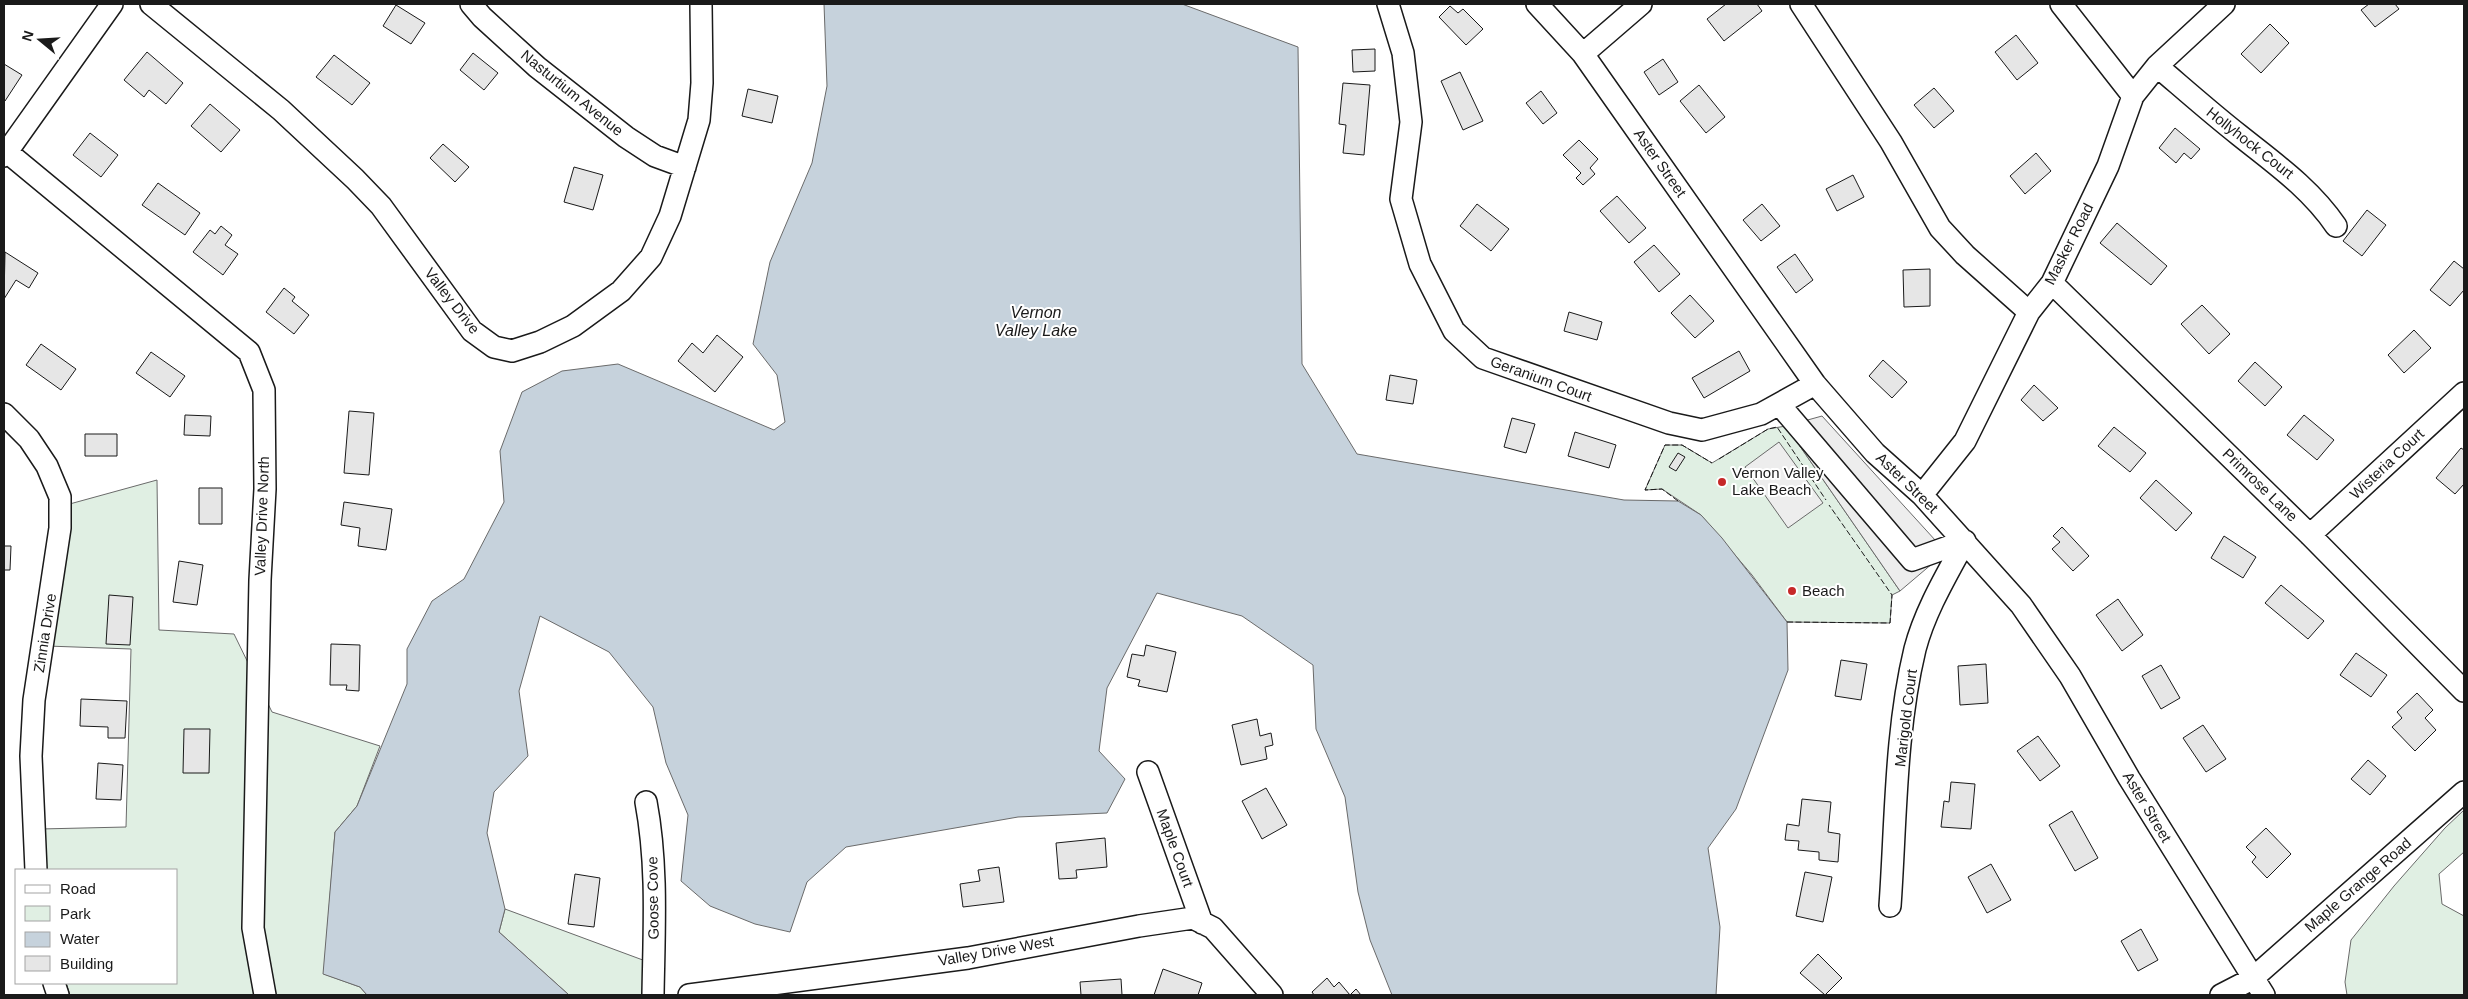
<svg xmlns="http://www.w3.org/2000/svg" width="2468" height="999" viewBox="0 0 2468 999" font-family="Helvetica,sans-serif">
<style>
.green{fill:#e0efe3;stroke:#6a6a6a}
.parking{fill:#ededed;stroke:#6a6a6a}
.water{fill:#c6d2dc;stroke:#6a6a6a}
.building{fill:#e6e6e6;stroke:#1a1a1a}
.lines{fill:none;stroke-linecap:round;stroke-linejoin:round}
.minor-casing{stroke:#1a1a1a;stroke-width:24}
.minor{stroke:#fff;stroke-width:21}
.fence{stroke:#1a1a1a;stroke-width:1;stroke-dasharray:6 2.5;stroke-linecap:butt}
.poi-dot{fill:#c62828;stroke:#fff;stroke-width:2}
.labels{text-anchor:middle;stroke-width:4;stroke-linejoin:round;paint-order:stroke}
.street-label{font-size:15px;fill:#1a1a1a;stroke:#fff}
.poi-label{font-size:15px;fill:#1a1a1a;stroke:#fff;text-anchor:start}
.water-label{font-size:16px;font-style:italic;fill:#1a1a1a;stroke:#fff}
</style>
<rect width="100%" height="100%" fill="#fff"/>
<path class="green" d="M1786 426 1900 591 1892 595 1890 623 1787 622 1752 575 1701 515 1662 489 1645 490 1665 445H1682L1712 463 1768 429Z
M157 480 159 630 234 634 272 712 380 746 357 806 335 832 324 974 360 987 367 995H70L66 983H176V870H42L40 829 126 827 131 649 47 646 66 505Z
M2464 810V852L2439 874 2442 904 2464 916V995H2347L2345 982 2351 940 2394 886 2445 828Z
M505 909 659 966 655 995H569L499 932Z"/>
<path class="parking" d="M1822 416 1946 552 1900 591 1786 426Z
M1779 442 1823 503 1788 528 1745 467Z"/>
<path class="water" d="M824 4H1182L1298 47 1302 364 1357 454 1624 500 1678 501 1701 515 1722 538 1787 622 1788 670 1736 809 1708 848 1720 927 1716 995H1392L1370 940 1358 892 1345 797 1316 729 1313 665 1242 616 1157 593 1107 688 1099 751 1125 779 1107 813 1018 817 846 847 807 882 790 932 755 924 710 906 681 881 688 815 666 763 653 707 609 652 540 616 519 691 528 756 494 792 487 833 505 909 499 932 569 995H367L360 987 323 974 335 832 357 806 407 684V649L432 601 464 579 504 502 500 451 522 392 562 371 618 364 774 430 785 422 777 375 753 344 770 262 812 163 827 86Z"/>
<path class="building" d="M1726 4H1757L1762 11 1724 41 1707 19Z
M2369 4H2395L2399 9 2375 27 2361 10Z
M396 5 425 23 411 44 383 26Z
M1450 6 1458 13 1463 9 1483 29 1466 45 1439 17Z
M2270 24 2289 43 2261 73 2241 54Z
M2016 35 2038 63 2017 80 1995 52Z
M1375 49V71L1353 72 1352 50Z
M147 52 183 83 166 104 149 90 144 97 124 80Z
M473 53 498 73 484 90 460 70Z
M334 55 370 83 352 105 316 77Z
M1663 59 1678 82 1659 95 1644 72Z
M4 64 22 75 5 101 4 100Z
M1460 72 1483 121 1463 130 1441 81Z
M1343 83 1370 85 1364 155 1343 153 1346 125 1339 124Z
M1699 85 1725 117 1706 133 1680 101Z
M1934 88 1954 111 1934 128 1914 105Z
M748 89 778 96 772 123 742 116Z
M1541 91 1557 113 1543 124 1526 103Z
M210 104 240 130 221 152 191 126Z
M2175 128 2200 149 2191 159 2184 153 2176 163 2159 148Z
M90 133 118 155 101 177 73 155Z
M1579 140 1598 159 1590 168 1595 174 1583 185 1576 178 1581 173 1563 155Z
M443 144 469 167 455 182 430 158Z
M2036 153 2051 171 2025 194 2010 176Z
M574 167 603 175 593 210 564 202Z
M1853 175 1864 197 1837 211 1826 189Z
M158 183 200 213 185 235 142 205Z
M1617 196 1646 228 1629 243 1600 211Z
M1477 204 1509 229 1491 251 1460 226Z
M1762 204 1780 226 1761 241 1743 220Z
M2367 210 2386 225 2362 256 2343 241Z
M2117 223 2167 266 2151 285 2100 243Z
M221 226 232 235 225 245 238 254 223 275 193 252 210 230 215 234Z
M1654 245 1680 274 1659 292 1634 262Z
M5 252 38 273 29 288 16 280 4 299Z
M1795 254 1813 280 1796 293 1777 267Z
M2454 261 2464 269V290L2450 306 2430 290Z
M1930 269V306L1904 307 1903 270Z
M284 288 295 297 292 301 309 315 294 334 266 312Z
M1690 295 1714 321 1695 338 1671 313Z
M2202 305 2230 334 2209 354 2181 324Z
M1569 312 1602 322 1597 340 1564 331Z
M2414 330 2431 348 2404 373 2388 355Z
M717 335 743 357 715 392 678 361 692 343 703 353Z
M41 344 76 369 61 390 26 365Z
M1739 351 1750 371 1704 398 1692 378Z
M151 352 185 376 170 397 136 373Z
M1883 360 1907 382 1892 398 1869 376Z
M2255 362 2282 387 2265 406 2238 381Z
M1390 375 1417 380 1413 404 1386 400Z
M2034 385 2058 408 2043 421 2021 400Z
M349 411 374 413 369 475 344 473Z
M185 415 211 416 210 436 184 435Z
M2304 415 2334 440 2317 460 2287 435Z
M1512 418 1535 424 1526 453 1504 447Z
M2114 427 2146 453 2130 472 2098 446Z
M1575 432 1616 445 1609 468 1568 456Z
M85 434H117V456H85Z
M2461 448 2464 450V484L2455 494 2436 478Z
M1678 453 1685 457 1676 471 1669 467Z
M2156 480 2192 513 2176 531 2140 498Z
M199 488H222V524H199Z
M344 502 392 509 386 550 358 546 360 528 341 525Z
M2062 527 2089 556 2073 571 2052 549 2060 542 2053 536Z
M2224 536 2256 557 2243 578 2211 558Z
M4 546H11L10 570H4Z
M179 561 203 565 197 605 173 602Z
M2281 585 2324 621 2308 639 2265 603Z
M109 595 133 597 130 645 106 644Z
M2118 599 2143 635 2122 651 2096 615Z
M331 644 360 645 359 691 346 690 347 685H330Z
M1146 645 1176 652 1167 692 1138 686 1140 680 1127 677 1132 654 1144 656Z
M2356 653 2387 675 2371 697 2340 675Z
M1841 660 1867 664 1861 700 1835 696Z
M1986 664 1988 703 1960 705 1958 666Z
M2161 665 2180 698 2161 709 2142 676Z
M2417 693 2433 710 2425 718 2436 730 2415 751 2392 727 2402 718 2397 712Z
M81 699 127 701 125 738H108V727L80 726Z
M1257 719 1260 736 1271 733 1273 745 1265 747 1267 759 1241 765 1232 725Z
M2203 725 2226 759 2206 772 2183 738Z
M184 729H210L209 773H183Z
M2038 736 2060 766 2040 781 2017 751Z
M2368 760 2386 776 2370 795 2351 779Z
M98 763 123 765 121 800 96 799Z
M1951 782 1975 784 1971 829 1941 827 1944 801 1949 802Z
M1266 788 1287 825 1262 839 1242 801Z
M1802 799 1831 802 1828 832 1840 834 1838 862 1819 860V852L1798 850 1799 841 1785 840 1787 824 1799 826Z
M2072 811 2098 858 2075 871 2049 825Z
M2266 828 2291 854 2267 878 2252 862 2256 857 2246 847Z
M1105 838 1107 867 1076 870 1077 878 1059 879 1056 843Z
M1991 864 2011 900 1987 913 1968 877Z
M999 867 1004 902 963 907 960 884 980 881 978 870Z
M1805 872 1832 877 1823 922 1796 916Z
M575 874 600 878 594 927 568 924Z
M2141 929 2158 960 2138 971 2121 941Z
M1818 954 1842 978 1825 995 1800 973Z
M1163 969 1202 983 1198 995H1154Z
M1327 978 1334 987 1339 982 1350 995 1356 989 1361 995H1314L1312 992Z
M1121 979 1122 995H1081L1080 982Z"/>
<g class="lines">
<defs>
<path id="minor" d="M151 4 281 110 355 179 381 206 472 331 494 347 512 351 540 342 573 326 621 291 651 257 670 216 699 120 702 83 701 4
M471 4 482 17 537 67 626 137 655 156 685 167
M1388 4 1403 53 1411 122 1401 199 1420 264 1454 331 1483 358 1669 423 1702 430 1761 414 1815 384
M1537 4 1583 54 1815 384 1875 453 1922 495 2021 605 2070 676 2129 778 2264 995
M1801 4 1891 142 1940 228 1965 255 2029 312
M2061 4 2133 96
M1583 54 1641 4
M2157 66C2184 89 2211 113 2239 135 2274 163 2310 188 2336 226
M7 152 249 352 264 390 265 489 260 580 253 928 265 995
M4 156 112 4
M2052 283 2310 535 2464 691
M1779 404 1912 560 1965 541
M4 414 29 439 47 466 60 497V528L34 700 31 756 36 870
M1922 495 1965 441 2029 312 2052 283 2108 166 2133 96 2157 66 2224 4
M2310 535 2464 393
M1148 772 1202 923
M646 802C658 866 654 931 653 995
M1890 906C1896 821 1895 732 1915 649 1925 611 1946 576 1965 541
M54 983 58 995
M689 995 968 958 1139 926 1193 918 1213 928 1272 995
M2221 995 2252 979 2464 792"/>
</defs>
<use href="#minor" class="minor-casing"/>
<use href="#minor" class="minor"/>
<path class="fence" d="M1719 459 1768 429 1777 427 1826 500
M1678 501 1662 489 1645 490 1665 445H1682L1712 463
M1787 622 1890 623 1892 595 1829 505"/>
</g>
<g class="poi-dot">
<circle cx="1722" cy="482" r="5"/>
<circle cx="1792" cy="591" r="5"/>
</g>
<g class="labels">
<g class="street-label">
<text transform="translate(572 93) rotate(39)" y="5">Nasturtium Avenue</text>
<text transform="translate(2250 143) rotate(38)" y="5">Hollyhock Court</text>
<text transform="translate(1660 163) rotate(55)" y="5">Aster Street</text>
<text transform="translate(2069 244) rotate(-63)" y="5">Masker Road</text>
<text transform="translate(452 301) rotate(52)" y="5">Valley Drive</text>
<text transform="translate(1541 379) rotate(20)" y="5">Geranium Court</text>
<text transform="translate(2387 464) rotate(-43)" y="5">Wisteria Court</text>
<text transform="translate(1907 483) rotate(44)" y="5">Aster Street</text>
<text transform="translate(2260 485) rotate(44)" y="5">Primrose Lane</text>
<text transform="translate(262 516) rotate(-88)" y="5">Valley Drive North</text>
<text transform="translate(45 633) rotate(-81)" y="5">Zinnia Drive</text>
<text transform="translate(1906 718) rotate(-83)" y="5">Marigold Court</text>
<text transform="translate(2147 807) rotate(59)" y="5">Aster Street</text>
<text transform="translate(1175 848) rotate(70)" y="5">Maple Court</text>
<text transform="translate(2358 885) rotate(-41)" y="5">Maple Grange Road</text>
<text transform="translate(653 898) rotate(-91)" y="5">Goose Cove</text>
<text transform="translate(996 951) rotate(-10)" y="5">Valley Drive West</text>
</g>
<g class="poi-label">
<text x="1732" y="478">Vernon Valley<tspan x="1732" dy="17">Lake Beach</tspan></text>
<text x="1802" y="596">Beach</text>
</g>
<g class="water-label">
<text x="1036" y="318">Vernon<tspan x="1036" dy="18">Valley Lake</tspan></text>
</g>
</g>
<rect width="2468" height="999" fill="none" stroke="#1a1a1a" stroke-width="10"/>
<rect x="15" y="869" width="162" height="115" fill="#ffffff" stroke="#a3a3a3"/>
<rect x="25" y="885" width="25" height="8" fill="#ffffff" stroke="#a3a3a3"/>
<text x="60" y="894" font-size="15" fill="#1a1a1a">Road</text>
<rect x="25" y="906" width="25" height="15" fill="#e0efe3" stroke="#a3a3a3"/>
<text x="60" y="919" font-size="15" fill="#1a1a1a">Park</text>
<rect x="25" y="932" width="25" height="15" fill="#c6d2dc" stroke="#a3a3a3"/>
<text x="60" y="944" font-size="15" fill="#1a1a1a">Water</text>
<rect x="25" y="956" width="25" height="15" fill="#e6e6e6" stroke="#a3a3a3"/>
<text x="60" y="969" font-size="15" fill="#1a1a1a">Building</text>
<g transform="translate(40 40) rotate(288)" stroke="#ffffff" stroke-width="4" paint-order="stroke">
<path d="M0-4L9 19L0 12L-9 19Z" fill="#1a1a1a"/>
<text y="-8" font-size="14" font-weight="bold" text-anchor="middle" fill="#1a1a1a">N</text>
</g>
</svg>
